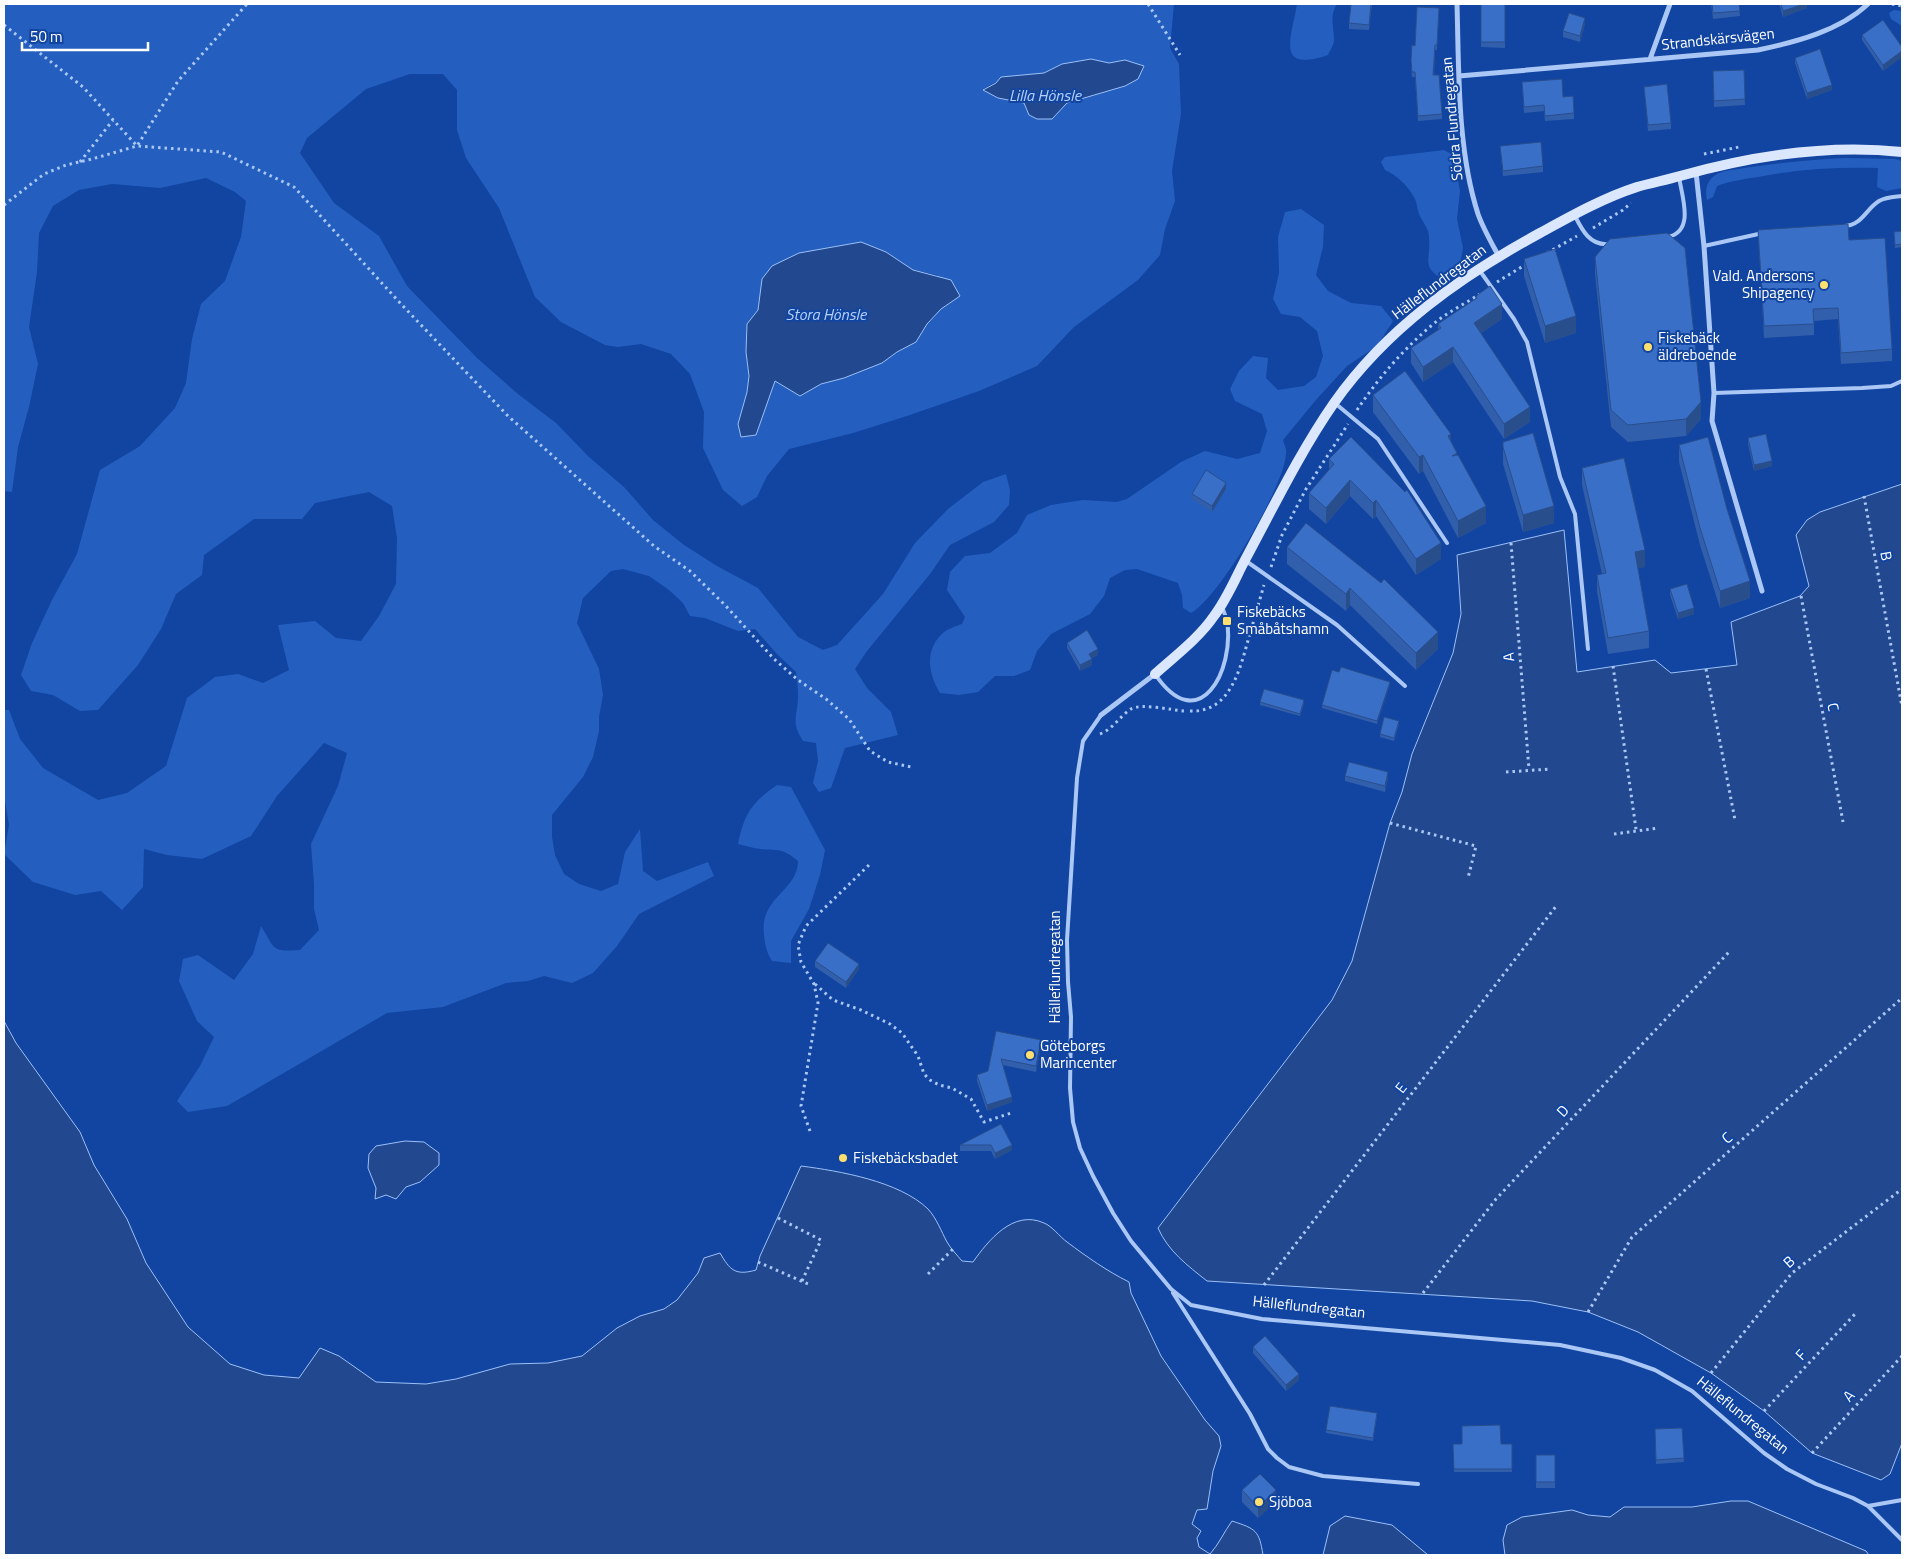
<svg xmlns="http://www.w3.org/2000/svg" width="1906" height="1559" viewBox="0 0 1906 1559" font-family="'Titillium Web',sans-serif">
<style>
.green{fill:#245fc0;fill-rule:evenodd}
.water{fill:#22498f;stroke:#9cc0f8}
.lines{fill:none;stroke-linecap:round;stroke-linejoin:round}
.path{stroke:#aac7f5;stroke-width:3;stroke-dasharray:2.5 4;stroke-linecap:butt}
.lane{stroke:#aac7f5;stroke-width:4}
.street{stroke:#aac7f5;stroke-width:5}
.secondary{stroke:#dbe7fe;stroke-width:10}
.wall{fill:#325fac}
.shaded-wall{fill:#294e8c}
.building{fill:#3a6fc8;stroke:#294e8c}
.poi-dot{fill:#ffe06e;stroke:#1145a1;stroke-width:2}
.labels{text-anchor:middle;stroke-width:4;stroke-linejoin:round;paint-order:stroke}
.street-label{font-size:15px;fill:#fff;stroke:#1145a1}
.poi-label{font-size:15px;fill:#fff;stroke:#1145a1;text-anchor:start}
.water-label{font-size:16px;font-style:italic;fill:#b7d1fb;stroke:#1145a1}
</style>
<rect width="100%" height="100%" fill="#1145a1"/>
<path class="green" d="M4 4H1174L1170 48 1179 64 1181 114 1172 171 1175 201 1165 229 1160 255 1138 280 1074 327 1037 366 979 391 907 416 853 433 789 449 767 476 757 497 742 506 723 490 703 448 704 412 690 374 671 354 641 344 618 347 605 345 561 322 535 297 499 208 466 158 457 130V90L443 74H410L366 89 307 138 300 153 334 203 379 236 407 286 477 358 518 394 556 423 589 457 624 487 653 520 684 545 717 566 758 588 798 637 823 650 837 645 883 594 915 543 948 509 983 482 1006 474 1010 490 1009 505 994 522 950 545 930 574 867 651 855 669 867 688 891 712 898 735 845 748 831 788 819 792 813 783 818 761 816 743 803 741C790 721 798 716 798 696 798 688 797 679 796 672L777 654 755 629 738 631 705 618 690 616 683 603 669 590 649 576 623 569 611 571 583 598 577 623 599 669 603 695 599 717V731L593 757 583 777 552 815V837L555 855 564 874 579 884 601 891 618 884 625 852 640 829 643 871 657 881 708 862 714 876 639 914 617 946 593 973 572 983 544 976 528 981 506 983 443 1007 387 1013 227 1106 188 1112 177 1101 200 1066 214 1037 197 1021 179 981 183 959 198 955 234 980 253 954 261 926C276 950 271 952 300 950L319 930 314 909V884L311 844 338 786 347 753 324 743 277 796 251 836 202 859 167 855 144 849 143 887 122 910 101 891 75 895 33 882 4 854 9 825 4 795V710H9L20 739 43 768 98 800 127 793 166 766 187 698 215 677 238 674 263 683 289 670 278 625 315 621 336 638 361 641 379 616 396 584 397 538 392 506 369 492 315 503 302 519H254L204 555 202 575 176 594 161 629 138 665 98 710 80 711 53 695 31 691 21 675 32 643 52 600 77 554 100 470 140 446 175 408 186 383 192 339 201 304 225 281 241 237 246 201 235 192 206 178 160 188 112 184 79 190 53 206 39 233 37 272 29 327 38 364 29 407 18 447 12 492 4 491V350L5 340 4 339ZM1091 59 1109 63 1125 60V86L1067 103 1051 119 1029 115 1024 103 998 98 983 89 996 82 1023 76 1044 73 1062 64ZM843 245 886 252 913 270 937 275 959 296 941 309 927 324 916 342 897 352 882 363 844 378 821 384 800 396 775 381 756 435 738 424 747 392 749 376 746 352 747 324 758 310 814 250 830 249Z
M1297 4H1337C1329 16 1334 26 1334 40 1334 45 1330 50 1328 55 1274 73 1292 37 1297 4Z
M1894 10 1902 11V26L1891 19 1889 13Z
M1444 150 1453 155 1460 191 1457 219 1463 248 1460 264 1445 280C1420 267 1431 261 1429 238 1429 228 1423 223 1419 214 1417 209 1417 203 1415 199 1409 187 1397 175 1385 170L1381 162 1385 157Z
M1844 158 1895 159 1902 161V188L1886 191 1877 187 1878 168C1837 167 1798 169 1758 177 1744 179 1730 181 1717 186L1713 197 1707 200C1705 191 1706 182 1714 176 1722 170 1735 170 1744 168 1777 163 1810 160 1844 158Z
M1301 209 1324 225 1323 247 1316 275 1328 291 1351 303 1381 306 1393 321 1377 346 1347 366 1315 401 1283 440C1284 444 1287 450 1286 454 1284 487 1219 598 1191 613L1183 608 1182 595 1178 583 1137 569 1125 570 1110 578 1104 596 1090 614 1051 634 1037 651 1030 670 1014 676H995L978 692 959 695 940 693C928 674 924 649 944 632 948 629 956 626 962 624L965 617 947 590 950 572 965 556 990 553 1017 533 1027 515 1051 505 1083 500 1117 502 1127 499 1181 462 1205 451 1237 459 1260 453 1267 431 1262 414 1235 401 1230 389 1239 371 1253 356 1268 358 1266 378 1278 390 1304 386 1316 377 1323 356 1317 331 1300 317 1281 314 1273 299 1279 273 1278 237 1285 212Z
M777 785 791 787 825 850 820 875 809 909 791 941V963L772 961C767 953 765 945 764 935 759 897 798 891 798 861 780 845 774 852 754 848 749 847 743 845 738 844 744 814 752 802 777 785Z"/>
<path class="water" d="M1091 59 1109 63 1125 60 1144 66 1138 79 1125 86 1067 103 1052 119H1037L1029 115 1024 103 998 98 983 90 996 83 1001 77 1044 73 1062 64Z
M861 242 886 252 913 270 951 280 960 296 941 309 927 324 916 342 897 352 882 363 844 378 821 384 800 396 775 381 756 435 741 437 738 424 747 392 749 376 746 352 747 324 758 310 762 279 772 266 799 253Z
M1902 484V1443L1890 1474 1881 1480 1812 1453 1764 1411 1711 1373 1638 1332 1588 1312 1532 1301 1207 1281C1188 1266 1168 1251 1158 1228L1332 1000 1352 961 1390 823 1402 792 1412 754 1453 653 1461 614 1457 555 1564 530 1577 672 1655 660 1671 673 1737 665 1731 622 1800 596 1809 586 1796 535 1807 520 1820 512Z
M4 1021 16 1043 80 1132 94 1165 127 1219 146 1263 188 1327 230 1364 264 1375 299 1378 320 1348 339 1356 376 1382 426 1384 456 1379 510 1364 548 1363 582 1356 617 1328 640 1316 664 1309 677 1300 698 1273 704 1258 720 1253C730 1270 735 1276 756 1270L760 1256 801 1166C839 1171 899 1181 928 1209 937 1219 941 1231 947 1242 951 1249 957 1255 962 1261L973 1262C988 1241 1013 1209 1044 1223 1052 1226 1060 1237 1067 1242 1087 1257 1107 1271 1129 1282L1131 1293 1161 1356 1205 1420 1219 1436 1221 1446 1213 1471 1207 1509 1197 1510 1192 1524 1201 1531 1197 1538 1199 1547 1210 1554C1219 1544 1224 1532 1232 1521 1256 1529 1259 1530 1263 1555H4Z
M405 1141 424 1142 439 1153V1165L420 1182 406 1187 396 1199 386 1195 375 1199 376 1188 368 1168 369 1154 376 1146Z
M1731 1501H1748L1866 1551 1869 1555H1505L1503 1540 1507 1525 1522 1517 1572 1510 1588 1515 1610 1517 1624 1507H1692Z
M1345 1516 1392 1525 1428 1555H1323L1330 1526Z"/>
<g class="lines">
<path class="path" d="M1148 4 1180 55
M1892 4 1902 6
M4 25 83 87 137 146 221 152 294 187 401 304 508 416 654 546 690 571 725 605 774 659 798 680 826 699 849 719 870 751 888 762 911 767
M1704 154 1739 147
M80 162 113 120
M4 205 44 174 66 165 92 159 137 146 178 81 247 4
M1593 228 1623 210 1631 203
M1547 253 1577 236
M1497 282 1528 263
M1357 410C1379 377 1406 346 1437 321 1450 311 1466 303 1480 294
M1864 496 1902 707
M1511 543 1529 769
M1271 567 1282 535 1306 489 1348 424
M1801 596 1843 822
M1239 630 1249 635
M1613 666 1636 829
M1706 669 1735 820
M1190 711C1231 713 1240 668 1249 637 1254 620 1259 602 1264 585
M1100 734C1113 729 1120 716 1131 709 1141 703 1171 710 1184 711
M1506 772 1551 769
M1390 823 1476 846 1468 878
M1614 834 1659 828
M815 984 833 1000 861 1010 890 1024 902 1033 918 1056 924 1074 930 1080 939 1085 952 1088 971 1099 984 1122 1011 1113
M810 1131 801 1106 818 1003 814 984 801 962 798 945 806 926 871 863
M778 1218 821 1240 802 1281
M758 1262 808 1284
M928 1274 953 1249
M1264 1285 1557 905
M1423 1293 1496 1199 1729 952
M1588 1312 1632 1237 1902 998
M1711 1373 1792 1273 1902 1189
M1764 1411 1855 1314
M1812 1453 1902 1356"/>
<path class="lane" d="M1575 216C1582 230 1590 246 1609 244
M1845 226C1862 225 1866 209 1879 201 1886 197 1894 197 1902 196
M1668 237C1695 231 1682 197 1679 177
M1704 246 1763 233
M1480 271 1514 319 1527 342 1560 477 1575 514 1588 649
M1714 393 1862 388 1891 386 1902 381
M1336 404 1378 439 1447 543
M1246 561 1337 625 1405 686
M1155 674C1199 739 1235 670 1227 621 1226 617 1224 612 1222 607
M1101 715 1083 741 1077 778 1067 940 1068 982 1071 1017 1070 1088 1073 1122 1080 1148 1093 1176 1113 1213 1131 1241 1171 1289 1191 1305 1262 1319 1560 1345 1621 1358 1655 1370 1692 1391 1764 1453 1787 1469 1816 1484 1853 1498 1868 1506 1902 1540
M1173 1293 1250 1414 1268 1449 1277 1458 1289 1467 1323 1476 1418 1484
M1868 1506 1902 1500"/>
<path class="street" d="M1457 4C1459 71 1457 149 1478 214 1483 228 1491 242 1498 255
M1650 59 1670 4
M1459 76 1758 50C1796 42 1839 31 1868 4
M1696 172 1704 246 1714 393 1712 421 1762 591
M1101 715 1155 674"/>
<path class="secondary" d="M1155 674C1175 656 1199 638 1214 616 1227 599 1235 579 1245 560 1273 508 1300 452 1334 403 1386 329 1461 276 1540 233 1571 216 1603 198 1637 187 1651 183 1666 180 1680 176 1751 156 1828 144 1902 152"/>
</g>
<path class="wall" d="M1372 4 1369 30 1349 29V23Z
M1481 4H1505V48L1481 47Z
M1711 4H1739L1740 16 1713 19Z
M1779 4H1807V8L1783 17Z
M1439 8 1437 50H1435L1434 75 1442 114V119L1418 121 1415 77H1412L1411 65 1415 46Z
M1585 24 1580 42 1563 37V31Z
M1862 35 1902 47V57L1883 71 1862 40Z
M1795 58 1832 90 1807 99 1795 63Z
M1744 70 1745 105 1714 107 1713 71Z
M1522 82 1563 97 1574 113V119L1545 121 1544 111 1524 113Z
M1644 87 1671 123V129L1648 131Z
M1500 146 1543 166V172L1503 176Z
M1758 230 1849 240 1892 349V361L1841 364 1838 319 1814 321V335L1764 338Z
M1902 231V247L1895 248 1894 232Z
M1595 257 1701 419 1686 436 1628 442 1611 427 1595 274Z
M1524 259 1576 333 1545 343 1524 276Z
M1476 296 1502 319 1481 333 1530 422 1504 439 1453 362 1423 382 1411 363V348L1438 330V324L1476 298Z
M1373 395 1451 442 1486 523 1458 538 1423 471 1419 474 1373 412Z
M1351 437 1441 559 1416 575 1376 516 1373 519 1350 496 1326 524 1309 509V493L1329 470V459Z
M1748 438 1772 466 1754 471 1748 444Z
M1503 442 1554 523 1523 532 1503 464Z
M1679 445 1750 598 1720 608 1700 545 1679 462Z
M1582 468 1645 567 1638 568 1649 631V648L1608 654 1597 591V575L1602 574 1582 485Z
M1226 489 1212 512 1192 499V494Z
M1306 523 1438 649 1416 670 1350 605 1346 611 1287 564V547Z
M1670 589 1694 614 1678 619 1670 595Z
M1067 643 1098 655 1092 658V665L1080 671 1067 648Z
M1390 684 1377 724 1322 708V705Z
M1260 702 1304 703 1300 716 1260 705Z
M1399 724 1394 741 1380 737V734Z
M1345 776 1388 778 1385 792 1345 781Z
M815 961 859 969 846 988 815 967Z
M996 1031 1041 1046 1036 1072 1003 1065 1012 1102 987 1111 977 1081V1075L988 1071Z
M960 1145H1012V1150L995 1159 991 1151H960Z
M1253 1347 1299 1380 1286 1391 1253 1353Z
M1377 1416 1373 1441 1326 1433V1430Z
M1682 1428 1684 1462 1656 1464 1655 1429Z
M1453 1444H1512V1472H1454Z
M1536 1455H1555V1488H1536Z
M1242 1490 1276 1502 1258 1518 1242 1502Z"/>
<path class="shaded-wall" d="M1804 4H1807V8L1783 17V11Z
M1585 18V24L1580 42V36Z
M1902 51V57L1883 71V65Z
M1832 85V90L1807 99V93Z
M1502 304V319L1474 338V323Z
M1576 316V333L1545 343V326Z
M1453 347V362L1423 382V367Z
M1701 402V419L1686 436V419Z
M1530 407V422L1504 439V424Z
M1451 434V451L1448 436Z
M1423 455V471L1419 474V457Z
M1772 461V466L1754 471V465Z
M1350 480V496L1326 524V508Z
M1226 483V489L1212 512V506Z
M1376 500V516L1373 519V503Z
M1486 506V523L1458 538V521Z
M1554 506V523L1523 532V515Z
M1441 543V559L1416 575V559Z
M1645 550V567L1635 569V552Z
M1750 581V598L1720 608V591Z
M1350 588V605L1346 611V594Z
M1694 608V614L1678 619V613Z
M1438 632V649L1416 670V653Z
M1098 649V655L1089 660V654Z
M1092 659V665L1080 671V665Z
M1390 682V684L1377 724V721Z
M1388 772V778L1385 792V786Z
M859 964V969L846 988V982Z
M1041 1040V1046L1036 1072V1066Z
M1012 1097V1102L987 1111V1105Z
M1012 1145V1150L995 1159V1153Z
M1299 1374V1380L1286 1391V1385Z
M1276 1490V1502L1258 1518V1507Z"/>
<path class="building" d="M1351 4H1371L1369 25 1349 23Z
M1481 4H1505V42H1481Z
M1712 4H1739L1740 11 1713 13Z
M1781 4H1804L1783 11Z
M1417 7 1439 8 1437 45H1435L1433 75H1439L1442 114 1418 116 1415 72H1412L1411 60 1412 45 1415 46Z
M1569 13 1585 18 1580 36 1563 31Z
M1883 20 1902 47V51L1883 65 1862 35Z
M1820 49 1832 85 1807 93 1795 58Z
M1744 70 1745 99 1714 101 1713 71Z
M1562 79 1563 97 1573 96 1574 113 1545 116 1544 105 1524 107 1522 82Z
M1667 84 1671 123 1648 125 1644 87Z
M1541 142 1543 166 1503 171 1500 146Z
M1848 224 1849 240 1885 238 1892 349 1841 353 1838 308 1813 309 1814 324 1764 326 1758 230Z
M1902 231V244L1895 245 1894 232Z
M1667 233 1685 248 1701 402 1686 419 1628 425 1611 410 1595 257 1610 239Z
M1555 249 1576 316 1545 326 1524 259Z
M1490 286 1502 304 1474 323 1530 407 1504 424 1453 347 1423 367 1411 348 1441 328 1438 324 1477 298 1476 296Z
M1405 371 1451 434 1448 436 1457 453 1452 456 1458 455 1486 506 1458 521 1423 455 1419 457 1373 395Z
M1533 433 1554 506 1523 515 1503 447V442Z
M1766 434 1772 461 1754 465 1748 438Z
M1351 437 1405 492 1407 490 1441 543 1416 559 1376 500 1373 503 1350 480 1326 508 1309 493 1334 464 1329 459Z
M1708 437 1727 509 1750 581 1720 591 1700 528 1679 445Z
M1624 458 1645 550 1635 552 1649 631 1608 638 1597 575 1606 573 1582 468Z
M1206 470 1226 483 1212 506 1192 494Z
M1306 523 1381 583 1384 579 1438 632 1416 653 1350 588 1346 594 1287 547Z
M1687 584 1694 608 1678 613 1670 589Z
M1087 630 1098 649 1089 654 1092 659 1080 665 1067 643Z
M1341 667 1390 682 1377 721 1322 705 1332 670 1339 672Z
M1264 689 1304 700 1300 714 1260 702Z
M1384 717 1399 721 1394 738 1380 734Z
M1349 762 1388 772 1385 786 1345 776Z
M828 943 859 964 846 982 815 961Z
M996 1031 1041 1040 1036 1066 1001 1059 1012 1097 987 1105 977 1075 988 1071Z
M1001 1124 1012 1145 995 1153 991 1145H960Z
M1265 1336 1299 1374 1286 1385 1253 1347Z
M1330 1406 1377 1413 1373 1438 1326 1430Z
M1500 1425 1501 1444H1512V1469H1454L1453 1444H1462V1426Z
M1682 1428 1684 1458 1656 1460 1655 1429Z
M1536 1455H1555V1482H1536Z
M1260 1474 1276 1490 1258 1507 1242 1490Z"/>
<g class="poi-dot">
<circle cx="1824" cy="285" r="5"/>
<circle cx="1648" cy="347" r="5"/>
<rect x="1222" y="616" width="10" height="10" rx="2.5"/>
<circle cx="1030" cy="1055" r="5"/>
<circle cx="843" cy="1158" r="5"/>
<circle cx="1259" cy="1502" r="5"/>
</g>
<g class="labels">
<g class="street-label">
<text transform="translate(1718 39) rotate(-6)" y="5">Strandskärsvägen</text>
<text transform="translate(1452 119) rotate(-95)" y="5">Södra Flundregatan</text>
<text transform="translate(1439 282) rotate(-37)" y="5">Hälleflundregatan</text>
<text transform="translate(1886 556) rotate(80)" y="5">B</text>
<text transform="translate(1509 657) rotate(-95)" y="5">A</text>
<text transform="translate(1833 707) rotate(79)" y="5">C</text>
<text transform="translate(1055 967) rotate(-90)" y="5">Hälleflundregatan</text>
<text transform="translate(1401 1088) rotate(-52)" y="5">E</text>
<text transform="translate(1563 1111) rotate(-47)" y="5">D</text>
<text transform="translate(1727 1138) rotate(-41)" y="5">C</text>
<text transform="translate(1789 1262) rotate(-42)" y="5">B</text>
<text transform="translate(1309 1307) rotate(6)" y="5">Hälleflundregatan</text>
<text transform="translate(1801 1355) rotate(-47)" y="5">F</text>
<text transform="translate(1849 1396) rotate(-47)" y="5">A</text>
<text transform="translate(1743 1415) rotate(39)" y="5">Hälleflundregatan</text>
</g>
<g class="poi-label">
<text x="1814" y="281" text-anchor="end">Vald. Andersons<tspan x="1814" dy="17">Shipagency</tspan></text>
<text x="1658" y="343">Fiskebäck<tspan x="1658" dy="17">äldreboende</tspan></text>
<text x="1237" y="617">Fiskebäcks<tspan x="1237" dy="17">Småbåtshamn</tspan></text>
<text x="1040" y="1051">Göteborgs<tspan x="1040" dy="17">Marincenter</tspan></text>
<text x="853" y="1163">Fiskebäcksbadet</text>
<text x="1269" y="1507">Sjöboa</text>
</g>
<g class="water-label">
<text x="1045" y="101">Lilla Hönsle</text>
<text x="826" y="320">Stora Hönsle</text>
</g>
</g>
<rect width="1906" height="1559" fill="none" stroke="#ffffff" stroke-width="10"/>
<path d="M22 42v8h126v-8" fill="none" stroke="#ffffff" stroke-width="2.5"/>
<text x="30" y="42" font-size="15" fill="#ffffff" stroke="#1145a1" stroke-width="4" paint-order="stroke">50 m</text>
</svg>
